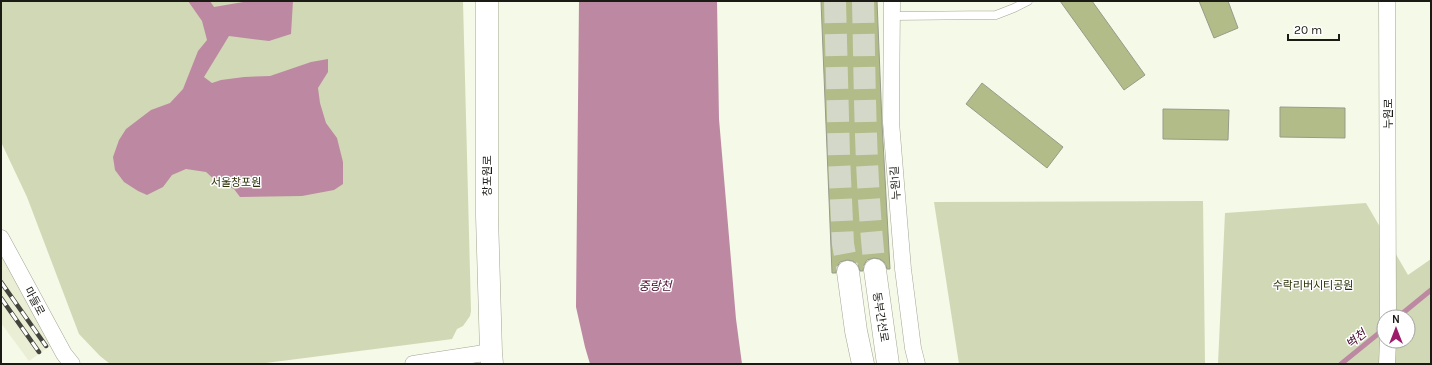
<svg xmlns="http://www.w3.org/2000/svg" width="1432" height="365" viewBox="0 0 1432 365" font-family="Karla,'Noto Sans KR',sans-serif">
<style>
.built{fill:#e9eed5}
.green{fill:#d1d8b6;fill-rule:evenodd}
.water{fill:#bd89a2}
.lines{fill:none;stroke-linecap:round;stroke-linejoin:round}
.stream{stroke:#bd89a2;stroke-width:5}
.building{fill:#b2bc88;stroke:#979b8a}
.highway-tunnel{stroke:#d4d8c8;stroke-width:22;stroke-dasharray:22 11;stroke-linecap:butt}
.lane-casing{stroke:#a2a595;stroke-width:9}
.street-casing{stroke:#a2a595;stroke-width:17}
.secondary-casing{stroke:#a2a595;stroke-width:23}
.highway-casing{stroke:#a2a595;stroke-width:23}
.lane{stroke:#fff;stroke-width:8}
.street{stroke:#fff;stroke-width:16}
.secondary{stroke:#fff;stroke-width:22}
.highway{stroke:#fff;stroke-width:22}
.rail-casing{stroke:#43443c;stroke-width:4.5}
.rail{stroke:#fff;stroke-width:3;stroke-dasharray:9;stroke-linecap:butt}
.labels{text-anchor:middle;stroke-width:3;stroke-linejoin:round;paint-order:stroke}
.street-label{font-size:11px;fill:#1a1b15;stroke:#fff}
.park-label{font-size:11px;fill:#2b3107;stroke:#fff}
.water-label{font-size:12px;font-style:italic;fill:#4b0c32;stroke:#fff}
</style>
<rect width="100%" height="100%" fill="#f5f9e7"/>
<path class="built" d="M1 251 54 343 29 361 1 323Z"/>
<path class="green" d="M1 1H463L471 311 470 316 463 326 457 329 452 339 445 340 258 364H110L100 356 79 334 27 197 1 142Z
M1203 201 1205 364H959L934 202Z
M1366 203 1408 275 1431 259V364H1218L1225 213ZM1384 317H1408V341H1384Z"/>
<path class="water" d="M188 1H210L214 7 249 1H293L291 34 269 41 229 36 204 77 212 83 221 80 244 77 270 76 311 62 328 59V72L318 88 320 103 326 123 337 138 343 162V184L334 190 302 196 240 197 234 189 216 181 206 172 186 169 172 175 163 187 147 195 138 191 124 182 115 170 113 157 119 140 126 129 151 110 170 103 183 89 198 51 207 40 202 21Z
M579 1H717L719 119 736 319 742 364H590L585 347 576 307Z"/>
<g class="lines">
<path class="stream" d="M1398 317 1431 290
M1341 364 1384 329"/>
</g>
<path class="building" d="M821 1H877L882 123 890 269H887L885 263 880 259 874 258 867 260 864 265 863 271H860L858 265 853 261 847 260 840 262 837 267 836 273H832Z
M1060 1H1092L1145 75 1124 90Z
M1199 1H1228L1238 28 1214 38Z
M982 83 1063 147 1047 168 966 104Z
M1280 107 1345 108V138L1280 137Z
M1163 109 1229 110 1228 140 1163 139Z"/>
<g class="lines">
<path class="highway-tunnel" d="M835 1 839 156 843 244 848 272
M863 1C865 91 865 180 875 270"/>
<defs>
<path id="lane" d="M892 16 996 15 1014 8 1028 1"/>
<path id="street" d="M892 1 891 122 903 269 913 348 917 364
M1387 1 1388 317
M1 238 64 354 72 364
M413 364 491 352
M1387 364 1388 341"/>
<path id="secondary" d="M487 1V216L491 352 492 364"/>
<path id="highway" d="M875 270 888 364
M848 272 856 331 863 364"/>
</defs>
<use href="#lane" class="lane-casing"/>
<use href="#street" class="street-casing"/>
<use href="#secondary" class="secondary-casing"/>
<use href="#highway" class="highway-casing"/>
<use href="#lane" class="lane"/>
<use href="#street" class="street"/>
<use href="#secondary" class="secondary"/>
<use href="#highway" class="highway"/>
<defs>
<path id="rail" d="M1 282 46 346
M1 298 39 352"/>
</defs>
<use href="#rail" class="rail-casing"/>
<use href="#rail" class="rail"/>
</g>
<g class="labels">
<g class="street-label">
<text transform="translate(1388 114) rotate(-90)" y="4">누원로</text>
<text transform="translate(487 176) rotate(-90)" y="4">창포원로</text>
<text transform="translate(895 183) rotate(-94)" y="4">누원1길</text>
<text transform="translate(35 301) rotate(62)" y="4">마들로</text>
<text transform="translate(881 317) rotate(81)" y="4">동부간선로</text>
</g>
<g class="park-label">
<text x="236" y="186">서울창포원</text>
<text x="1313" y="289">수락리버시티공원</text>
</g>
<g class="water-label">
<text x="655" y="290">중랑천</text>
<text transform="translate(1356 339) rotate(-39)" y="4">벽천</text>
</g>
</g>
<rect width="1432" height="365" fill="none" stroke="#1a1b15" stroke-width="4"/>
<g transform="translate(1396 329)"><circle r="19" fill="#ffffff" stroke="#a3a4a1"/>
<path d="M0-3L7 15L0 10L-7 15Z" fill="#9e1a6b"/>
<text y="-6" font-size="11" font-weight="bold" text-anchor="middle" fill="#1a1b15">N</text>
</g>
<path d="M1288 34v6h51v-6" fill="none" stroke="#1a1b15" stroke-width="2"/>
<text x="1294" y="34" font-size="12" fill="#1a1b15" stroke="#ffffff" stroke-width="3" paint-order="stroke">20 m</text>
</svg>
